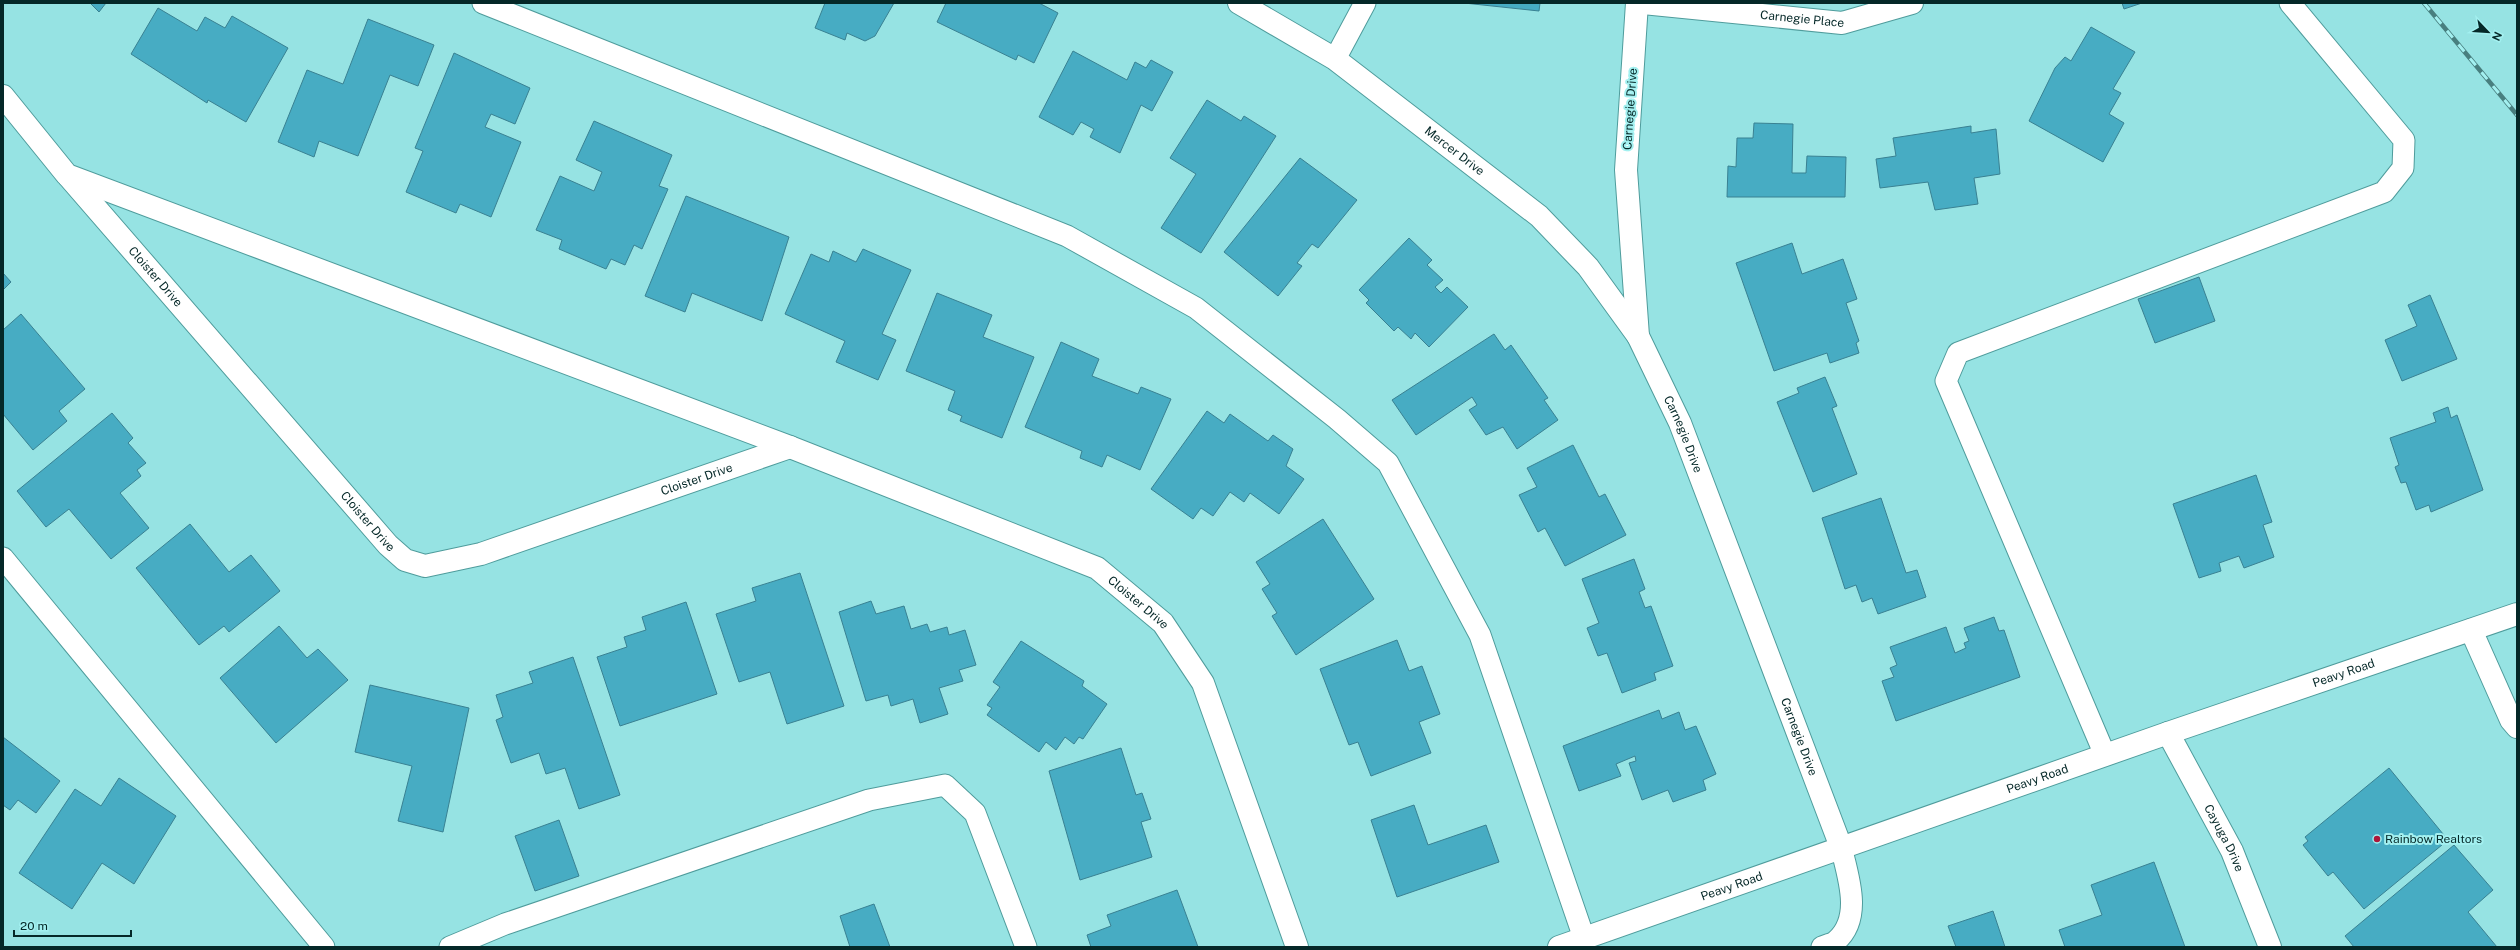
<svg xmlns="http://www.w3.org/2000/svg" width="2520" height="950" viewBox="0 0 2520 950" font-family="'Public Sans',sans-serif">
<style>
.building{fill:#47acc3;stroke:#398192}
.lines{fill:none;stroke-linecap:round;stroke-linejoin:round}
.service-casing{stroke:#4f9c9c;stroke-width:23}
.minor-casing{stroke:#4f9c9c;stroke-width:24}
.tertiary-casing{stroke:#4f9c9c;stroke-width:24}
.service{stroke:#fff;stroke-width:21}
.minor{stroke:#fff;stroke-width:22}
.tertiary{stroke:#fff;stroke-width:22}
.rail-casing{stroke:#487f7f;stroke-width:4.5}
.rail{stroke:#a3f0f0;stroke-width:3;stroke-dasharray:9;stroke-linecap:butt}
.poi-dot{fill:#ac173b;stroke:#a3f0f0;stroke-width:1.5}
.labels{text-anchor:middle;stroke-width:4;stroke-linejoin:round;paint-order:stroke}
.street-label{font-size:12px;fill:#052828;stroke:#a3f0f0}
.poi-label{font-size:12px;fill:#052828;stroke:#a3f0f0;text-anchor:start}
</style>
<rect width="100%" height="100%" fill="#96e3e3"/>
<path class="building" d="M90 3H106L99 12Z
M825 3H894L875 36 865 41 847 33 845 40 815 28Z
M946 3H1039L1058 13 1034 63 1018 55 1016 60 937 22Z
M1464 3H1540L1539 11Z
M2122 3H2142L2124 9Z
M158 8 197 31 205 17 225 28 232 16 288 48 246 122 208 100 207 103 131 54Z
M368 19 434 45 418 86 390 75 358 156 319 141 314 157 278 142 307 70 343 84Z
M2091 27 2135 52 2113 89 2121 93 2109 114 2124 123 2103 162 2029 121 2055 68 2065 57 2071 61Z
M1073 51 1127 80 1135 62 1146 68 1151 60 1173 72 1152 111 1141 105 1120 153 1090 137 1094 129 1081 122 1073 135 1039 117Z
M454 53 530 88 515 124 491 114 485 127 521 142 491 217 460 204 456 213 406 192 423 151 415 148Z
M1207 100 1241 121 1244 116 1276 136 1201 253 1161 228 1196 174 1170 158Z
M594 121 672 155 659 186 668 189 642 249 634 245 625 265 611 259 606 269 559 249 562 240 536 230 560 176 594 191 602 172 576 160Z
M1754 123 1793 124 1792 173H1806L1807 156 1846 157 1845 197H1727L1728 166 1736 167 1737 138H1753Z
M1971 126V133L1996 129 2000 174 1974 178 1978 204 1935 210 1928 182 1880 188 1876 159 1896 156 1893 138Z
M1300 158 1357 200 1318 248 1312 244 1297 263 1302 266 1278 296 1224 252Z
M686 196 789 237 762 321 692 293 685 312 645 296Z
M1409 238 1432 260 1427 265 1443 280 1435 287 1441 293 1447 287 1468 307 1429 347 1415 333 1411 339 1398 327 1394 331 1366 303 1369 300 1359 290Z
M1792 243 1802 274 1843 259 1857 299 1846 303 1859 341 1856 343 1859 353 1830 363 1827 353 1774 371 1736 263Z
M863 249 911 270 882 334 896 340 878 380 836 362 845 341 785 314 811 254 829 262 833 251 856 262Z
M3 273 11 282 3 290Z
M2199 277 2215 321 2155 343 2138 299Z
M937 293 992 315 983 337 1034 357 1002 438 960 421 962 416 948 410 955 391 906 371Z
M2430 295 2457 359 2402 381 2385 340 2417 326 2408 305Z
M21 314 85 389 59 411 67 421 33 450 3 414V330Z
M1494 334 1505 350 1511 345 1548 398 1544 400 1558 420 1517 449 1503 427 1486 435 1469 410 1477 405 1472 397 1416 435 1392 400Z
M1061 342 1099 359 1092 376 1138 394 1141 387 1171 399 1140 470 1107 455 1102 467 1080 458 1082 451 1025 427Z
M1825 377 1837 406 1832 408 1857 474 1813 492 1777 402 1799 393 1797 388Z
M2448 407 2451 418 2457 415 2483 490 2431 512 2429 505 2416 510 2406 482 2401 483 2395 467 2399 465 2390 438 2436 422 2433 413Z
M1207 411 1224 423 1230 414 1268 441 1273 435 1293 449 1286 466 1304 479 1279 514 1250 493 1244 502 1230 492 1213 516 1201 508 1193 519 1151 489Z
M112 413 133 438 128 443 146 463 137 470 141 476 120 493 149 528 111 559 69 509 46 527 17 491Z
M1573 445 1599 497 1605 494 1626 535 1565 566 1545 528 1538 532 1519 495 1537 487 1527 468Z
M2256 475 2272 522 2263 525 2274 557 2244 568 2239 556 2219 563 2221 571 2199 578 2173 504Z
M1881 498 1906 573 1917 570 1926 597 1878 614 1872 598 1862 602 1856 585 1845 589 1822 518Z
M1323 519 1374 599 1296 655 1272 616 1277 613 1262 589 1270 584 1256 562Z
M190 524 229 572 251 555 280 591 229 632 224 626 199 645 136 568Z
M1634 559 1645 589 1639 592 1645 608 1651 606 1673 666 1654 673 1656 680 1622 693 1607 653 1598 656 1587 628 1599 623 1582 579Z
M800 573 844 706 787 724 770 672 739 682 716 614 756 601 752 588Z
M871 601 876 614 904 606 911 629 927 624 930 632 947 627 949 635 965 630 976 665 959 670 963 681 939 688 948 714 920 723 913 699 891 706 888 695 866 701 839 612Z
M686 602 717 694 620 726 597 657 627 647 624 637 646 630 642 617Z
M1994 617 1999 631 2004 630 2020 677 1896 721 1882 681 1894 677 1890 668 1897 665 1890 647 1946 627 1955 653 1966 648 1964 643 1969 641 1964 628Z
M279 626 307 658 318 649 348 680 276 743 220 678Z
M1397 640 1409 671 1422 666 1440 714 1419 722 1431 753 1371 776 1358 742 1349 745 1320 669Z
M1021 641 1084 681 1082 686 1107 704 1083 739 1079 737 1074 744 1065 737 1056 750 1046 742 1039 752 987 715 992 708 987 705 1000 687 993 682Z
M573 657 620 795 579 809 565 768 546 774 539 753 511 763 496 720 503 717 496 695 533 683 529 672Z
M370 685 469 708 443 832 398 821 412 766 355 752Z
M1659 710 1662 719 1679 712 1685 730 1696 726 1716 774 1703 780 1706 790 1673 802 1668 790 1642 800 1629 763 1636 761 1635 756 1616 764 1621 776 1579 791 1563 746Z
M3 737 60 781 36 813 18 800 10 810 3 805Z
M1121 748 1136 795 1142 793 1151 819 1141 822 1152 857 1080 880 1049 771Z
M2389 768 2448 840 2364 909 2333 872 2328 876 2303 845 2308 841 2305 837Z
M119 778 176 816 134 884 102 863 72 909 19 873 75 789 101 806Z
M1414 805 1428 845 1486 825 1499 862 1397 897 1371 820Z
M559 820 579 876 535 891 515 836Z
M2454 845 2493 890 2468 912 2497 947H2354L2345 936Z
M2154 862 2185 947H2065L2059 930 2102 915 2091 885Z
M1177 890 1198 947H1091L1087 935 1111 926 1107 915Z
M874 904 890 947H850L840 916Z
M1993 911 2005 947H1956L1948 926Z"/>
<g class="lines">
<defs>
<path id="service" d="M483 3 1067 236 1196 308 1337 419 1388 463 1480 635 1584 938
M1335 59 1365 3
M3 558 324 947
M2105 755 1946 381 1958 353 2384 192 2403 168 2404 140 2290 3
M450 947 505 924 869 800 945 785 975 813 1026 947
M1822 947C1826 945 1833 944 1836 941 1863 918 1848 876 1841 847"/>
<g id="minor">
<path id="s1" d="M1239 3 1335 59 1539 216 1588 267 1638 336"/>
<path id="s2" d="M1637 3 1626 170 1638 336 1680 423 1841 847"/>
<path id="s3" d="M1643 3 1842 23 1912 3"/>
<path id="s4" d="M3 96 67 175 790 447 1097 568 1163 623 1203 683 1297 947"/>
<path id="s5" d="M69 177 388 545 405 560 425 566 481 554 790 447"/>
<path d="M2471 630 2511 720 2517 727"/>
<path id="s6" d="M2168 733 2232 851 2270 947"/>
</g>
<g id="tertiary">
<path id="s7" d="M1559 947 2168 733 2517 614"/>
</g>
</defs>
<use href="#service" class="service-casing"/>
<use href="#minor" class="minor-casing"/>
<use href="#tertiary" class="tertiary-casing"/>
<use href="#service" class="service"/>
<use href="#minor" class="minor"/>
<use href="#tertiary" class="tertiary"/>
<defs>
<path id="rail" d="M2424 3 2517 115"/>
</defs>
<use href="#rail" class="rail-casing"/>
<use href="#rail" class="rail"/>
</g>
<circle class="poi-dot" cx="2377" cy="839" r="4"/>
<g class="labels">
<g class="street-label">
<text dy="4" stroke="none"><textPath href="#s3" startOffset="160">Carnegie Place</textPath></text>
<text transform="translate(1630 109) rotate(-86)" y="4">Carnegie Drive</text>
<text dy="4" stroke="none"><textPath href="#s1" startOffset="262">Mercer Drive</textPath></text>
<text dy="4" stroke="none"><textPath href="#s5" startOffset="132">Cloister Drive</textPath></text>
<text dy="4" stroke="none"><textPath href="#s2" startOffset="442">Carnegie Drive</textPath></text>
<text dy="4" stroke="none"><textPath href="#s5" startOffset="816">Cloister Drive</textPath></text>
<text dy="4" stroke="none"><textPath href="#s5" startOffset="456">Cloister Drive</textPath></text>
<text dy="4" stroke="none"><textPath href="#s4" startOffset="1258">Cloister Drive</textPath></text>
<text dy="4" stroke="none"><textPath href="#s7" startOffset="831">Peavy Road</textPath></text>
<text dy="4" stroke="none"><textPath href="#s2" startOffset="766">Carnegie Drive</textPath></text>
<text dy="4" stroke="none"><textPath href="#s7" startOffset="507">Peavy Road</textPath></text>
<text dy="4" stroke="none"><textPath href="#s6" startOffset="119">Cayuga Drive</textPath></text>
<text dy="4" stroke="none"><textPath href="#s7" startOffset="183">Peavy Road</textPath></text>
</g>
<g class="poi-label">
<text x="2385" y="843">Rainbow Realtors</text>
</g>
</g>
<rect width="2520" height="950" fill="none" stroke="#052828" stroke-width="8"/>
<g transform="translate(2488 32) rotate(115)" stroke="#a3f0f0" stroke-width="3" paint-order="stroke">
<path d="M0-3L7 15L0 10L-7 15Z" fill="#052828"/>
<text y="-6" font-size="11" font-weight="bold" text-anchor="middle" fill="#052828">N</text>
</g>
<path d="M14 930v6h117v-6" fill="none" stroke="#052828" stroke-width="2"/>
<text x="20" y="930" font-size="12" fill="#052828" stroke="#a3f0f0" stroke-width="3" paint-order="stroke">20 m</text>
</svg>
